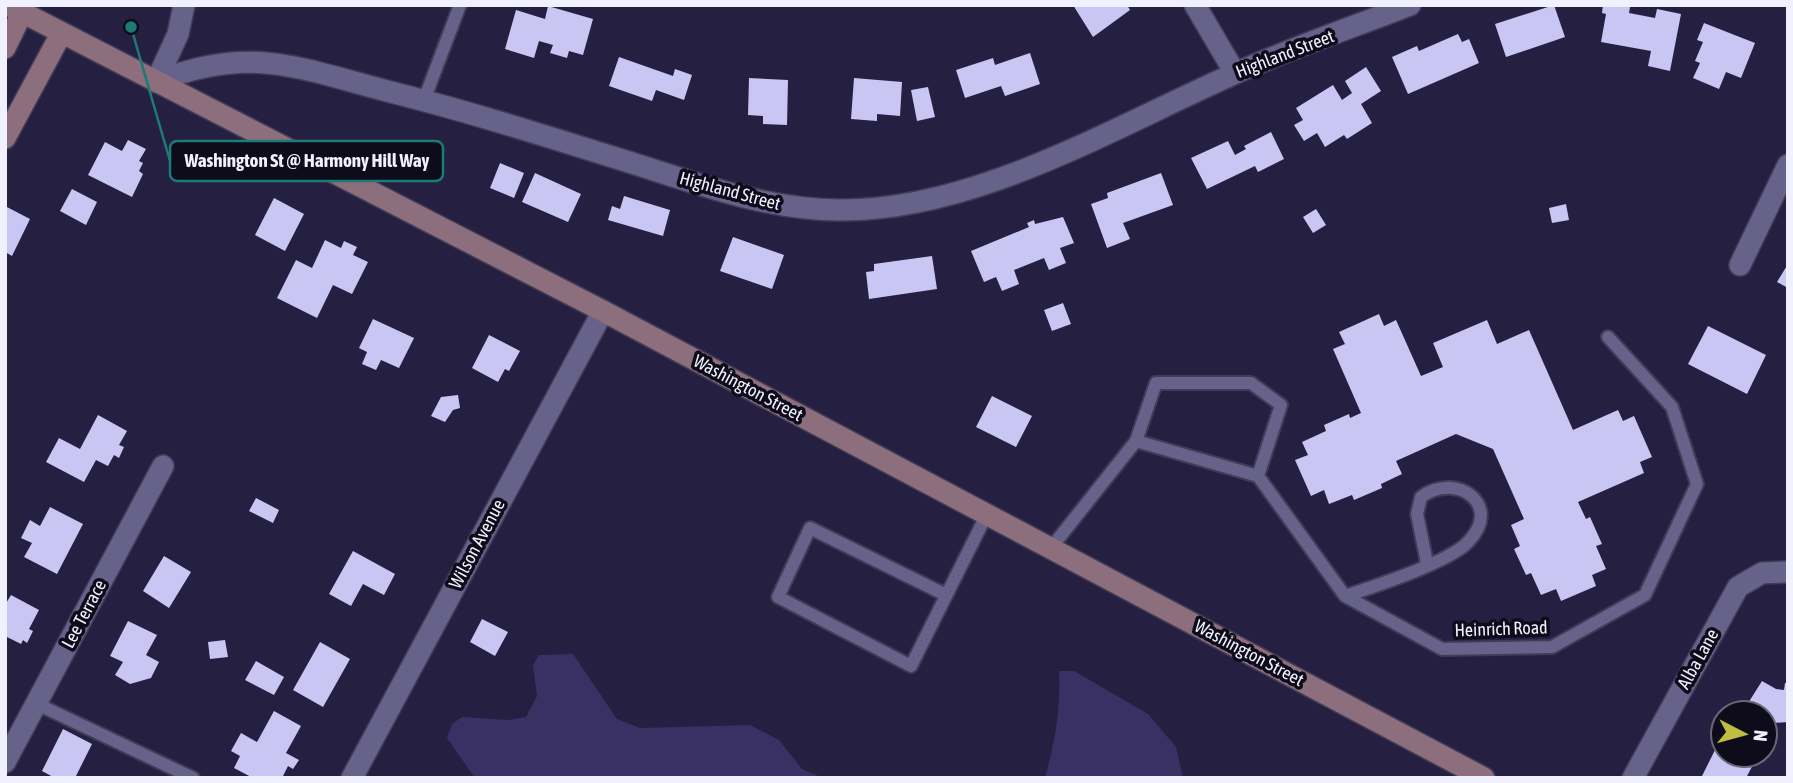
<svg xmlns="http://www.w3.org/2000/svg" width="1793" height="783" viewBox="0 0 1793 783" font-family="'Asap Condensed',sans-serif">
<rect width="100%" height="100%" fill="#252042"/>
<path fill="#393064" d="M573,654L617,719L640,728L750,725L779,740L802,769L823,778H475L447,738L452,724L462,717L509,720L526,717L537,696L533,665L539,655Z
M1059,671H1074L1148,714L1176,747L1183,778H1045C1055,741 1061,709 1059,671Z"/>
<path fill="#cac6f3" d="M1073,5H1127L1130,10L1093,37Z
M1554,5L1565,37L1506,57L1495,24Z
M1603,5L1630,7L1629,13L1655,18L1657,9L1681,14L1670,71L1648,66L1651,51L1601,42L1606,14L1602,13Z
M548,6L593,19L583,55L569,51L567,58L550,53L553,45L539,41L534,58L505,49L516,10L545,19Z
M1704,23L1755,43L1741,78L1726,72L1719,89L1693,78L1700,63L1695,61L1703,42L1697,40Z
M1458,34L1462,42L1469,39L1479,63L1408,94L1392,57L1417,46L1419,51Z
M1030,53L1040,84L1005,96L1001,86L965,98L956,70L993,58L995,65Z
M619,57L673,76L675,69L692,75L684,100L656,90L652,101L609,86Z
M1366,67L1381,91L1361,104L1372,123L1347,139L1344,135L1325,147L1317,133L1304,141L1294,125L1303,120L1296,108L1333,85L1342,100L1352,93L1345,81Z
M749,78L788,80L787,125L763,124V116L748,115Z
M854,78L902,82L900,116L877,114V121L851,119Z
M928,87L935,117L917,121L911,90Z
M1271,132L1284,159L1258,172L1255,166L1207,189L1191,158L1228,141L1235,155L1246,149L1244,146Z
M128,140L146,149L139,161L143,163L139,171L143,174L132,197L88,175L105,142L122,151Z
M500,163L524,173L514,198L490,188Z
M535,173L581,194L568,222L522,202Z
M1161,173L1173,205L1123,223L1130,239L1107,248L1091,204L1108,198L1107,193Z
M72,189L97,202L86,225L60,211Z
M624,196L670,210L663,236L608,220L612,206L620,209Z
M274,198L304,214L285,251L255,235Z
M1566,204L1569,220L1552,223L1549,208Z
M5,206L30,219L12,256L5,252Z
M1316,209L1326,225L1313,233L1303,217Z
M1063,217L1074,243L1060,248L1066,263L1049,270L1044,258L1014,270L1019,284L1002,291L996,277L984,282L971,251L1029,227L1027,223L1034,220L1035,224Z
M733,237L784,255L772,289L720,271Z
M325,240L341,248L344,241L357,247L353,255L368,262L352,294L333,285L317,318L277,298L296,260L312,268Z
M932,256L937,289L869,299L866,272L874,271V264Z
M1788,264V288L1777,282Z
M1063,303L1071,324L1052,331L1044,310Z
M1379,314L1384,326L1396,320L1421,376L1443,367L1433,343L1487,320L1497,344L1529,330L1573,430L1618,410L1623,421L1634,416L1652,457L1640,462L1644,473L1578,502L1586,519L1590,517L1602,544L1596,546L1606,569L1592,575L1596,586L1561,601L1556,589L1541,595L1531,573L1526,575L1514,549L1520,546L1511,525L1524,519L1493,449L1456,434L1396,461L1402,474L1381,484L1382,488L1354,500L1352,495L1329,504L1324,490L1311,496L1295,460L1308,455L1302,442L1326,431L1324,425L1349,414L1350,418L1361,413L1333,349L1345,344L1339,332Z
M373,319L414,338L399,368L381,360L376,370L362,364L367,352L359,348Z
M1708,326L1766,355L1747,394L1688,364Z
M489,335L520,351L509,371L505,369L498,382L472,368Z
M458,395L460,408L453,410L445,422L431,416L441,397Z
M992,396L1032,416L1016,447L976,427Z
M98,415L127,431L119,445L124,447L119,458L114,455L108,466L96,460L84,482L46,462L59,438L80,449Z
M256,498L279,510L273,523L249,511Z
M50,507L83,524L57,574L24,557L32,543L21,538L30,520L40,526Z
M353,551L395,574L384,595L363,584L351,606L329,594Z
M164,556L191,572L169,608L143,591Z
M11,595L39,610L29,629L33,631L27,643L23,640L21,644L7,637L5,640V605Z
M482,619L508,632L495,656L470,642Z
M128,621L157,635L146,655L159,662L151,678L130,684L115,675L123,662L110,656Z
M225,640L228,657L210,659L208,642Z
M320,642L350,659L323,707L293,690Z
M256,661L284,677L274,695L245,680Z
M1762,681L1776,689L1784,690L1785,683H1788V722L1772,723L1765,719V713H1754L1745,708Z
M274,711L301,726L286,753L299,760L293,769L288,766L282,778H253L234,768L240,756L231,751L241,733L257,742Z
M63,729L92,744L75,778H55L42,771Z
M1721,738L1723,755L1757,757L1746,778H1701Z"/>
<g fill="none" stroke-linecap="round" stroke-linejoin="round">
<g stroke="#413b56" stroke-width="16">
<path id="service" d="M424,100L460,5
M1136,441L1156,383H1251L1281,405L1258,476
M1051,548L1136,441L1258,476L1345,596L1442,649L1552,647L1645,595L1697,484L1672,407L1608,337
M946,595L810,528L778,597L911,666L987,514
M1345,596C1373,587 1452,561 1469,541C1503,505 1457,471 1421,497L1417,514L1427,563
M37,704L193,778"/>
</g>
<g stroke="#413b56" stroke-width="24">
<path id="minor" d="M1195,5L1235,73
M156,82C249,45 295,67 387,91C471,112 552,138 635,164C702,185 769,210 840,210C972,211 1107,131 1225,78C1285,50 1348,29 1410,5
M156,82L178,34L184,5
M1740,265L1788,165
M5,762L163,466
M352,778L603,311
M1633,778L1738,587L1762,573L1786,572"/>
</g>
<g stroke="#413b56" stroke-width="24">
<path id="secondary" d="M8,5L603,311L1484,778
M5,48L22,13
M5,138L61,34"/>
</g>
<use href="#service" stroke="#66628a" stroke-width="12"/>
<use href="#minor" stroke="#66628a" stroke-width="21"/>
<use href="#secondary" stroke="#8c6e7c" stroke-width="21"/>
</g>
<g text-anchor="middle" stroke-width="7" stroke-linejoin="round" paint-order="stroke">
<g font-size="18" fill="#f1f0fe" stroke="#0e0c1b">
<text transform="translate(1285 54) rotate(-21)" y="6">Highland Street</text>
<text transform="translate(730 191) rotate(15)" y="6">Highland Street</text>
<text transform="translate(748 388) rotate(28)" y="6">Washington Street</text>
<text transform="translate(477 544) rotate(-62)" y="6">Wilson Avenue</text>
<text transform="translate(84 614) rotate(-62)" y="6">Lee Terrace</text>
<text transform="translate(1501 629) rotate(-2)" y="6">Heinrich Road</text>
<text transform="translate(1249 653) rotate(28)" y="6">Washington Street</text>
<text transform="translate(1698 659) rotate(-61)" y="6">Alba Lane</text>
</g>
</g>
<path fill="none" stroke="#1a7c75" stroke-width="2.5" d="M131 27L170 161"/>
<circle fill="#1a7c75" stroke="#0e0c1b" stroke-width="2.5" cx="131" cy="27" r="7"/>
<rect fill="#0e0c1b" stroke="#1a7c75" stroke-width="2.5" x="170" y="141" width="273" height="40" rx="7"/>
<g font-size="19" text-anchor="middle" font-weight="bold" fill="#f1f0fe">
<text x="307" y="167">Washington St @ Harmony Hill Way</text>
</g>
<rect width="1793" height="783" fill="none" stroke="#f1f0fe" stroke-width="14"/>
<g transform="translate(1744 734) rotate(96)"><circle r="33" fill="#0e0c1b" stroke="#696776" stroke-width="2"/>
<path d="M0-5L12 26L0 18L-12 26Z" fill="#c0be41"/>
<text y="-10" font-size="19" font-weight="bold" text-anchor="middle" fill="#f1f0fe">N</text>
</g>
</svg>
